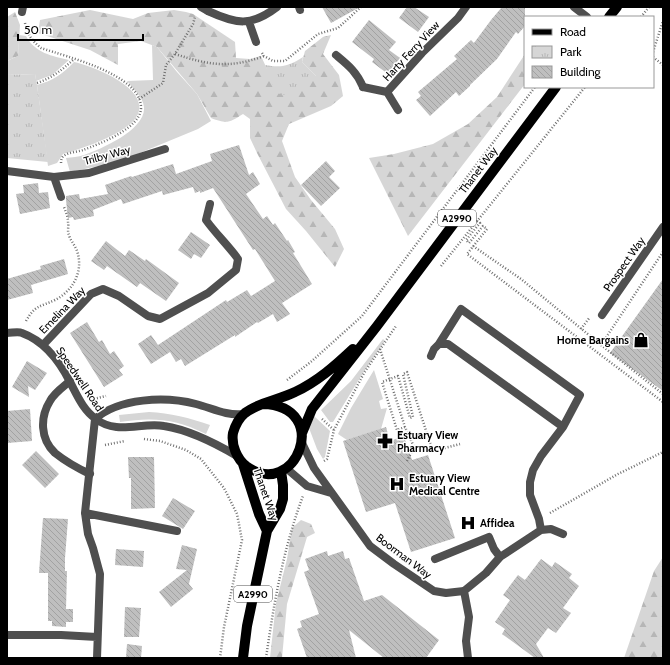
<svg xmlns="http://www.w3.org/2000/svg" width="670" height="665" viewBox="0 0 670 665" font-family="Cabin,sans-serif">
<defs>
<pattern id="forest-firs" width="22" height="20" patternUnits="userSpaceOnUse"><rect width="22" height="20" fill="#d6d6d6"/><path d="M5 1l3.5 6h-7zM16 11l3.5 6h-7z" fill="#b6b6b6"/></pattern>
<pattern id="park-tufts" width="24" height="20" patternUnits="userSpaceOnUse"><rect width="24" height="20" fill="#d6d6d6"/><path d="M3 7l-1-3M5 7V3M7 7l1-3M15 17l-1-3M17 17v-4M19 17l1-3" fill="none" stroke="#b6b6b6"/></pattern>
<pattern id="building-back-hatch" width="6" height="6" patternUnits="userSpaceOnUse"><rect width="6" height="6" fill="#bfbfbf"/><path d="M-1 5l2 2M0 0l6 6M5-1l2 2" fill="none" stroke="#a2a2a2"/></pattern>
</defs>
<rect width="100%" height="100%" fill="#fff"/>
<path fill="#d6d6d6" d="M19,35L26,36C35,53 52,56 69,60L52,75L36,81L35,74L7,75V61L18,56Z
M152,45L157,47L177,72L197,94L211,121L198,129L118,162L70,172L66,158C72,157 78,157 84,155C101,149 146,130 144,107C143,97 133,89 127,81L153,80Z
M74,62C92,66 149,87 138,114C130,133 81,149 63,154L57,163L48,166L37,85C52,81 63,74 74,62Z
M383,339L385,341L363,373L333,422H330L321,410L351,381Z
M374,370L383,399L379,401L381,409L387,408L381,429L347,440L338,434L351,408Z
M149,412C170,413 190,418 210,425L206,434C175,419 154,417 120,422L119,415Z
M314,416L330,431L325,457L323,459L317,449L309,428Z"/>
<path fill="url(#forest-firs)" d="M90,10L133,19L148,13L174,10L186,12L193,14L235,42L236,58L250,59L261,56L267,69L316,76L302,62L305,51L323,37L331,35L323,54L339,75L343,96L331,106L289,124L282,141L295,177L311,200L335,229L344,249L335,267L306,231L286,209L257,153L250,138V119L243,114C229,123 227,124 211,118L197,94L157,47L141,41L118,44V65L90,50L38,33L40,20Z
M15,12L20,25L18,56L7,61V17Z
M525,54V84L408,236L369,158L394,154L433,144L468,124L497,97Z
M301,520L311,524L315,533L307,537L287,604L282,658H270L276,603L287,559L292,528Z
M663,557V658H624L654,571Z"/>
<path fill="url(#park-tufts)" d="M303,57L302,62L316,76L285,95L276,93L265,65C282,68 289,66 303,57Z
M35,74L37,85L48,162L7,158V75Z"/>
<path fill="url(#building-back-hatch)" d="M322,7H360L331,23Z
M407,7H414L429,17L418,32L399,18Z
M502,7H525V26L518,34L516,32L497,59L470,85V86L459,96L456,92L430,116L416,100L421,96L418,92L457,59L454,56L471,40L474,43L491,20Z
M369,20L396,42L389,50L400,58L388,74L372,62L374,59L352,42Z
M239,145L249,175L253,172L260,184L246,194L263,219L267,216L273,225L275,223L287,241L288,240L295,252L293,253L312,284L282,303L290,314L277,322L273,314L258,323L257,322L235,337V335L185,366L181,359L176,362L170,352L151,364L138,344L151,335L158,345L226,300L227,302L247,290L251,296L275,281L255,249L253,250L213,188L200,193V191L195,193L193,187L163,195L162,191L123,204L121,199L93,210L94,216L74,220L73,217L68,218L66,200V196L79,194L80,199L108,194L105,185L131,176L132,177L173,164L176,174L212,161L210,154Z
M326,161L335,171L329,177L340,188L321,206L301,185Z
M38,183L39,193L48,192L50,208L20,214L16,194L24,193L23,185Z
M191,232L210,245L201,258L194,254L191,259L178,250Z
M106,241L125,256L129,250L145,261L146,259L179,283L166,301L140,283L137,287L107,266L104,270L91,261Z
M64,259L68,274L31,285L33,293L7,300V279L41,269L40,266Z
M663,279V391L610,353Z
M87,322L99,342L102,340L110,354L114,351L124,366L119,370L123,375L104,387L70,333Z
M27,361L47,373L35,390L28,386L29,397L12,387Z
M30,409L32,441L7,443V411Z
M386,427L390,441L404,436L412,460L428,455L455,538L411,552L395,503L366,512L343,441Z
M36,451L59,474L45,488L22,465Z
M128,457H154L155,508L131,509V478H129Z
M173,498L195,511L183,529L162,516Z
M43,518L68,519L65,558V571H67L66,609H73V622H66V627L52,626V621H48V573H39Z
M182,545L197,549L189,584L193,589L171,607L159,592L187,570L176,569Z
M116,549L144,551L143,567L115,565Z
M327,551L328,556L343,551L345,559L349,558L364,601L382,595L439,640L426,658H384L349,630L356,658H307L297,629L302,627L300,621L319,614L304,572L309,570L305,559Z
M541,559L552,567L555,562L572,574L569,578L579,586L563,608L571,613L556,633L548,628L536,644L544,658H535L502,634L505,629L495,622L510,600L503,595L518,575L525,580Z
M125,607L141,608L139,637H124Z
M127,644L142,646L141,658H126Z"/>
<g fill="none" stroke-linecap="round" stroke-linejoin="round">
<path stroke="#717171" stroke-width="2.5" stroke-dasharray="1 2" stroke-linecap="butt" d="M641,17L649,7
M25,23C27,34 32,41 41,48C67,57 140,74 141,107C142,128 99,144 83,150C77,152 70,152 65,155C61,157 61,161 61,165
M653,52L663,21
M262,53L264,56L273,61H285L318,34L338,28L361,7
M175,54C209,65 229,69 264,56
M653,57L663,65
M37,83C52,78 62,70 74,59
M139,99L163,83L166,65L175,54L193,24L195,17
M477,221L480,223L466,240L469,243L483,226L487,229L467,254L663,402
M473,246L521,279L601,345L663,394
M441,266L585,87
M26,321C35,305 40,307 55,300C73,291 84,271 77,251C75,245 70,240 69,235C67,231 69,226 68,222C68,217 66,212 64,207
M581,329L590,317
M601,345L663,252
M380,349L405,427L414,447L437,450L460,444
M287,380L312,361L362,316L535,87
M94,399L106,396
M322,419L334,430
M405,427L397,430L382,382L398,376L410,418L413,417L403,374L407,372L432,449
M144,439L160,441L186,450L201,459L224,488L237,514L242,540L224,627L220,658
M105,445L125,441
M324,461L327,459L334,430L364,373L396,326
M407,461L414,447
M550,513L618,474L663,452
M266,658C274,603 283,549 303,496"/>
<path stroke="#4f4f4f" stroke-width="8" d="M299,7L300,10
M208,11C236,24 251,27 277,7
M249,22L256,42
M336,55C348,65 357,72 363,87
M602,315L663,227
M439,344L461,309L580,395L563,427L541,456L533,470L530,482V495L539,519L541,530
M431,356L434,349L439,344H448L563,427
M70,381C63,387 54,393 50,401C40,417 40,439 55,453C65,461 77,468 90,474
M435,559L489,537L494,549L500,557
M468,658L466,641L469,617L464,591L486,573L500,557L541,530L551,529L563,534"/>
<path stroke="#4f4f4f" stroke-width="8" d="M201,7L208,11
M574,7L587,17
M22,12L23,7
M363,87L387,92L398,110
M387,92L422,53L458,18L466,7
M7,171L54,177L61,197
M54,177L89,173L165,149
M7,333C12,333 18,331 22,333C44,341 60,362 70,382C77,395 83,410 96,419C116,435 142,422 164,426C190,430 215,443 237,456
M43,345L91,294L103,289L119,296L148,316L160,319L208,293L236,270L238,259C228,245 216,234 206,220L210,204
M95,419L85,513L88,534L93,548L100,574L97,658
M95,419C119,398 165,396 196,404C212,408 226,416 243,414
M302,443L314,468L370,546L394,564L434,591L446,593L464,591
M286,468L307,486L331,493
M85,513L177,531
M7,635H61L97,637"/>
<path stroke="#000" stroke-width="10" d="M609,17L617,7
M263,404C333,406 296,502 246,466C237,459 231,445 233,433C235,426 239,418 245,413C259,402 279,400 295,392C317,382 336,365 353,349
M302,433L312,409L377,326L556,87
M243,464L259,514L267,531
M243,658L247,626L267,531L280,509L283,499V485L281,471"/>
</g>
<defs>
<g id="shop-bare" transform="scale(1.2)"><path d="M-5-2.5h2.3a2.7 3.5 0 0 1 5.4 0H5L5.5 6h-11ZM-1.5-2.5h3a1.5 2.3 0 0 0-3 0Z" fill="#000" stroke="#fff" stroke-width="2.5" paint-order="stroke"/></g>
<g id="pharmacy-bare" transform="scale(1.2)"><path d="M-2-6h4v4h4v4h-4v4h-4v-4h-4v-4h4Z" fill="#000" stroke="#fff" stroke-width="2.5" paint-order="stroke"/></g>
<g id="hospital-bare" transform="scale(1.2)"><path d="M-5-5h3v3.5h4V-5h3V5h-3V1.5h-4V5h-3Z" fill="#000" stroke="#fff" stroke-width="2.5" paint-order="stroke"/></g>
</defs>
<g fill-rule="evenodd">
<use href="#shop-bare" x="641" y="340"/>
<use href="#pharmacy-bare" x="385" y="441"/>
<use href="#hospital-bare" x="397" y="484"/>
<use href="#hospital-bare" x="468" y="523"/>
</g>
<g text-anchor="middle" stroke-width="3" stroke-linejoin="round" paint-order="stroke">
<g fill="#fff" stroke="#4c4c4c" stroke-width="1">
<rect x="438" y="210" width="38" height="16" rx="3"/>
<rect x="234" y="586" width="38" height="16" rx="3"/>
</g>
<g font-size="10" font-weight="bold" fill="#000">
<text x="457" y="222">A2990</text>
<text x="253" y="598">A2990</text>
</g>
<g font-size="11" fill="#000" stroke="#fff">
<text transform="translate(411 51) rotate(-47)" y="4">Harty Ferry View</text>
<text transform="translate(107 155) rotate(-15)" y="4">Trilby Way</text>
<text transform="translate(478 170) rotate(-53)" y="4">Thanet Way</text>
<text transform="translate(624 264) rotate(-55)" y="4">Prospect Way</text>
<text transform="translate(62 310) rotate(-46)" y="4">Emelina Way</text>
<text transform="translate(80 379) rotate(56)" y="4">Speedwell Road</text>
<text transform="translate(266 494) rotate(71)" y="4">Thanet Way</text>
<text transform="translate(404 556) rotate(37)" y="4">Boorman Way</text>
</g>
<g font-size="11" font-weight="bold" fill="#000" stroke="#fff" text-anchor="start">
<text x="629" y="344" text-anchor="end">Home Bargains</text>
<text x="397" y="439">Estuary View<tspan x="397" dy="13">Pharmacy</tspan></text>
<text x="409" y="482">Estuary View<tspan x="409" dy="13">Medical Centre</tspan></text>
<text x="480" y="527">Affidea</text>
</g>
</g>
<rect width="670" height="665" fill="none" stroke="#000000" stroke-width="16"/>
<rect x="524" y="16" width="130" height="72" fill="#ffffff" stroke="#999999"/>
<rect x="532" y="29" width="20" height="6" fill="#000000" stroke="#999999"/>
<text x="560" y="36" font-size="12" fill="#000000">Road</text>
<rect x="532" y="46" width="20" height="12" fill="url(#park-tufts)" stroke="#999999"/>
<text x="560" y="56" font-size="12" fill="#000000">Park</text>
<rect x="532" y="66" width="20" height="12" fill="url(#building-back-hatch)" stroke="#999999"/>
<text x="560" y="76" font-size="12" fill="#000000">Building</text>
<path d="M18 34v6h125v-6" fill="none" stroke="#000000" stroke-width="2"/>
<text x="24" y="34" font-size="12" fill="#000000" stroke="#ffffff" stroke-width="3" paint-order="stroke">50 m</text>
</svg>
